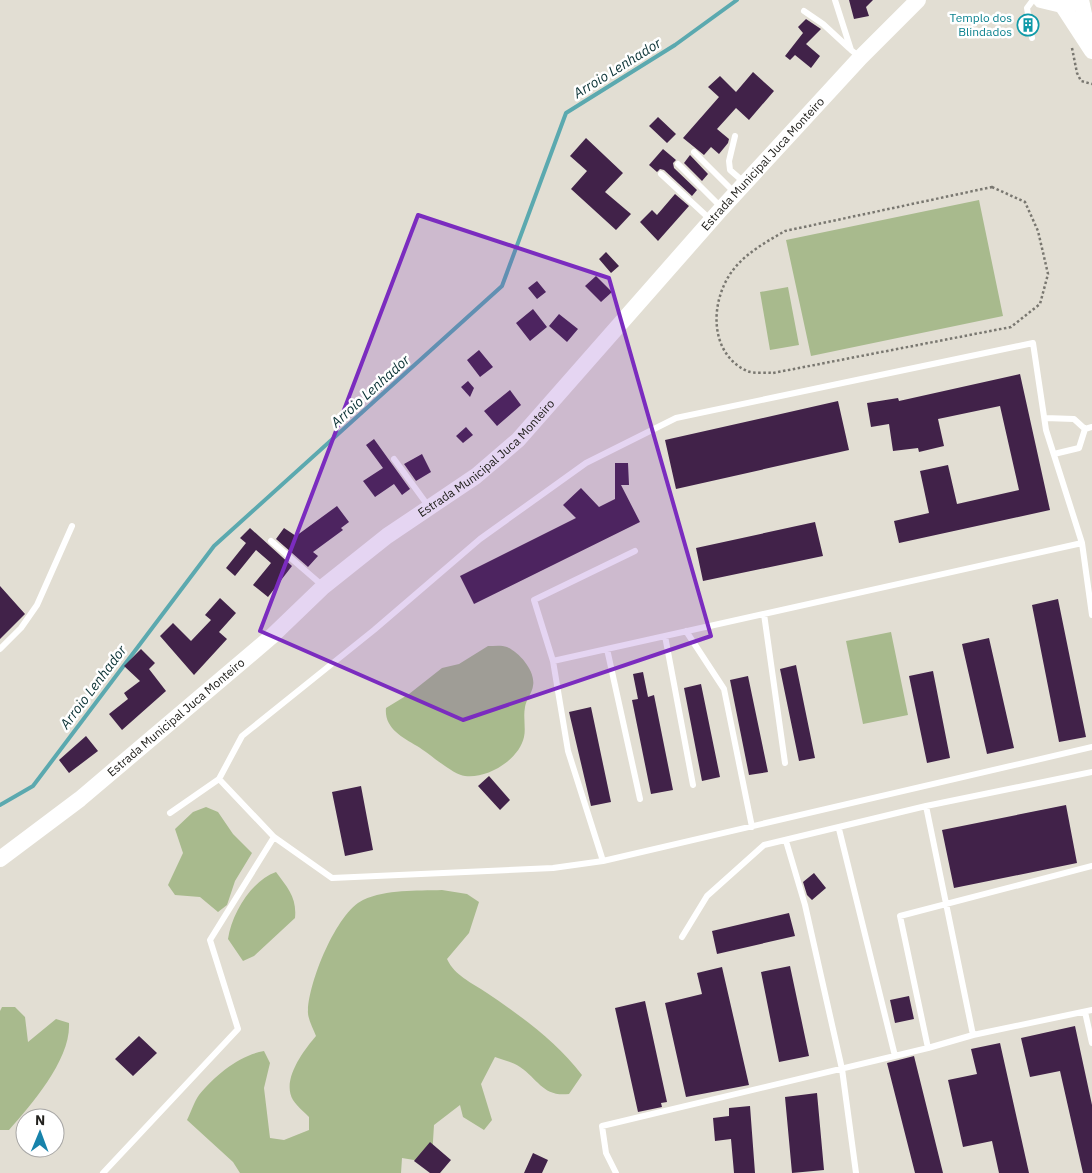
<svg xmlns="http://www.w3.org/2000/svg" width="1092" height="1173" viewBox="0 0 1092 1173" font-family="'IBM Plex Sans',sans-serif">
<rect width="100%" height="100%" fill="#e2ded3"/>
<path fill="#a8ba8d" d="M979,200L1003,316L811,356L786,240Z
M788,287L799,345L770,350L760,292Z
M891,632L908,715L863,724L846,641Z
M488,646C494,646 502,645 507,647C519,652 536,671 533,686C532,693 526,700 525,707C523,717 526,728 524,737C519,760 487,779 465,776C453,775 429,753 417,746C402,737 384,728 386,708L409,694L442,668L459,664Z
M206,807L218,812L233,834L252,853L235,881L227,905L218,912L200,897L175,895L168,885L183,853L175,829L193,812Z
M276,872C288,888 297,898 295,918L254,956L243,961L228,939C232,913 251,881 276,872Z
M442,890L467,894L479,902L469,933L447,959C455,976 471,982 487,993C521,1016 557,1042 582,1075L569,1094C543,1097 539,1080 520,1067C513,1062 503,1060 495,1057L481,1084L492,1120L484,1130L463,1117L460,1105L434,1125L431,1173L414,1160L402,1158L401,1173H240L233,1162L187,1120C191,1112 194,1102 199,1095C215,1075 240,1055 264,1051L270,1063L264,1088L270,1138L284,1140L309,1130V1117C304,1112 297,1106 293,1100C281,1080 304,1050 316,1036C313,1028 307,1018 308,1010C309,982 336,913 363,900C387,889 416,891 442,890Z
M2,1007H15L25,1017L28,1042L56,1019L69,1023C71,1059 32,1104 9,1130H0V1011Z"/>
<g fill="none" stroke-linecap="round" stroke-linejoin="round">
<path stroke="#5ba9af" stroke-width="4" d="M0,805L33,786L214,546L502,286L566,113L675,45L737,0"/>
</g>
<path fill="#412249" d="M849,0H873L866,7L869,16L854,19Z
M806,19L821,29L806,44L820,56L811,68L795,55L790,60L785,56L803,33L798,27Z
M753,72L774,91L749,120L736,108L717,129L729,139L728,143L719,154L711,147L704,155L683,138L719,97L708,87L720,76L736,92Z
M658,117L676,134L667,143L649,126Z
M586,138L623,173L605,192L631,214L616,230L571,189L587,171L570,156Z
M663,149L676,160L673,163L674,168L697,190L692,196L664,170L660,169L657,172L649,165Z
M690,155L708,174L702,181L684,163Z
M675,194L689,206L658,241L640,222L652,210L657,215Z
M606,252L619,266L611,273L599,259Z
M596,276L612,292L601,302L585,286Z
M537,281L546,292L537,299L528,288Z
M533,309L547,327L530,341L516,323Z
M559,314L578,329L567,342L549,326Z
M479,350L493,367L480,377L467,360Z
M1020,374L1050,510L899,543L894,521L929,513L920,471L948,465L957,504L1019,490L1000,406L938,419L944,446L919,452L918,448L893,451L889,424L871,427L867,403L898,398L899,401Z
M468,381L474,388L470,397L461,387Z
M510,390L521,405L497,426L484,411Z
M838,401L849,450L676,489L665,440Z
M466,427L473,435L463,443L456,436Z
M374,439L410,489L402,495L394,484L375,497L363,481L383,468L366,445Z
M422,454L431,472L416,481L404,464Z
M615,463H628L629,485H621L640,522L474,604L460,576L576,518L563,505L581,488L599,507L615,499Z
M337,506L349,522L341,528L343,530L313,552L318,556L308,567L276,539L284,528L296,536Z
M815,522L823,556L703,581L696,548Z
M250,528L292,566L268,597L253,585L271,563L256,550L235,576L226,568L246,543L240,538Z
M0,586L25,614L0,639Z
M220,598L236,613L219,632L227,639L194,675L160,636L173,623L191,641L211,620L205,615Z
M1058,599L1086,737L1059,742L1032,605Z
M989,638L1014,748L987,754L962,644Z
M141,649L155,663L149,669L166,691L122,730L109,714L128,699L124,693L140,681L124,666Z
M796,665L815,758L799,761L780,669Z
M933,671L950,758L927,763L909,676Z
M643,672L648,697L654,695L673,790L651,794L632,700L638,699L633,674Z
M748,676L768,772L749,775L730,680Z
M701,684L720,777L702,781L684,688Z
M591,707L611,802L591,806L569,712Z
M86,736L98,751L69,773L59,760Z
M489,776L510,800L500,810L478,786Z
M361,786L373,850L345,856L332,792Z
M1066,805L1077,863L954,888L942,830Z
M814,873L826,888L812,900L807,895L803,882Z
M789,913L795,936L717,954L712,931Z
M790,966L809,1056L779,1062L761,972Z
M722,967L749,1085L686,1097L665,1003L702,994L697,973Z
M909,996L914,1019L895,1023L890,1000Z
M645,1001L667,1102L661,1103L662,1107L638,1112L615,1008Z
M1075,1026L1092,1105V1173H1083L1060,1071L1030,1077L1021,1038Z
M139,1036L157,1053L133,1076L115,1059Z
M1000,1043L1029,1173H999L992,1141L963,1147L948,1080L977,1074L971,1049Z
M914,1056L943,1173H915L887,1063Z
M817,1093L824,1170L792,1173L785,1097Z
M750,1106L755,1173H734L731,1139L715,1141L713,1118L729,1116V1108Z
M430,1142L451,1160L440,1173H430L414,1161Z
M533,1153L548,1160L542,1173H524Z"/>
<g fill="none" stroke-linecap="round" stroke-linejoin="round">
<path stroke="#797770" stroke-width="2.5" stroke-dasharray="2.5 2.5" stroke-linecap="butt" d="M1072,48L1077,73L1081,81L1092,84
M992,187L1025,202L1038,231L1048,274L1040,304L1011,327L773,373C765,372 754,374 747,371C708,353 710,300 733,270C746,253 766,242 785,231Z"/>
<path stroke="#fff" stroke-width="6" d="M835,0L851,50L860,57
M804,11L823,24L849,48
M1032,38L1027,8L1033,0
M735,136L729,161L730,170L745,183
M694,152L735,193
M678,164L721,207
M661,174L712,221
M1045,418L1074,419L1085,429L1092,427
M1054,454L1079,448L1085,429
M394,459L429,507
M271,541L323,586
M1082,543L1092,615
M764,614L785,763
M686,631L724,689L752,827
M665,636L693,785
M0,649L21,628L37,605L72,526
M607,649L640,799
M553,661L534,600L635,551
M219,779L274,837L332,878L553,868L603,861L1092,747
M926,806L973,1035
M170,813L219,779L242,736L374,630L480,539L586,463L676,418L1033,343L1046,430L1082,543L553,661L568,751L603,861
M839,829L895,1056
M786,841L805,905L842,1069L856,1173
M682,937L707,896L764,845L926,806L1092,772
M1085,1012L1092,1043
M928,1048L900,916L1092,866
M103,1173L238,1029L210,940L274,837
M616,1173L606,1153L602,1126L928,1048L973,1035L1092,1010"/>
<g stroke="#fff" stroke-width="16">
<path d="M1041,0L1062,5L1072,3"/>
<path d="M1081,0L1090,42"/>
<path d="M1062,5L1092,51"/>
<path id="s1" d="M0,859L80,799L271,637L323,587L387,536L476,476L518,440L722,208L860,58L918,0"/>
</g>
</g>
<path fill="#7b2cbf" fill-opacity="0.2" stroke="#7b2cbf" stroke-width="4" stroke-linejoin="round" d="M418,215L609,278L711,636L463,720L260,631Z"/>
<defs>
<g id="building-ring" transform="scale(1.125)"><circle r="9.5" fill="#fff" stroke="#0f9aa8" stroke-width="1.5"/><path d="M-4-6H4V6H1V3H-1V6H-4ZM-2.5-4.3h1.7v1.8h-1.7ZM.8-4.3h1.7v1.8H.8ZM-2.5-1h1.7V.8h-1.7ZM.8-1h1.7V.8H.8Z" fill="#0f9aa8"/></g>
</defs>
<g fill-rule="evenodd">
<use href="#building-ring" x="1028" y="25"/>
</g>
<g text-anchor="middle" stroke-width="5" stroke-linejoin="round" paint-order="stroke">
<g font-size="12" fill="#0d838f" stroke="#fff" text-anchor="end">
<text x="1012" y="22">Templo dos<tspan x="1012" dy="14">Blindados</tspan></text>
</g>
<g font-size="12" fill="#22211d" stroke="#fff">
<text dy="4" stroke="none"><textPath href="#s1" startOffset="1036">Estrada Municipal Juca Monteiro</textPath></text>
<text dy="4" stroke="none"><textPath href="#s1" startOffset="631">Estrada Municipal Juca Monteiro</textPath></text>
<text dy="4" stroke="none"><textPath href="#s1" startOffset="226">Estrada Municipal Juca Monteiro</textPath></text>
</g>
<g font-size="14" font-style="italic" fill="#083033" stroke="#fff">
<text transform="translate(617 68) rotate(-32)" y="5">Arroio Lenhador</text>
<text transform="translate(370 391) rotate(-42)" y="5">Arroio Lenhador</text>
<text transform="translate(93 687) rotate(-53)" y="5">Arroio Lenhador</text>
</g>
</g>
<g transform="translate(40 1133) rotate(1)"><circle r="24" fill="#ffffff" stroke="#a7a6a5"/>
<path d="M0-4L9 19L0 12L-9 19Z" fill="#1783ab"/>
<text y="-8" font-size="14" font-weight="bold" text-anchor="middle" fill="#22211d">N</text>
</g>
</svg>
